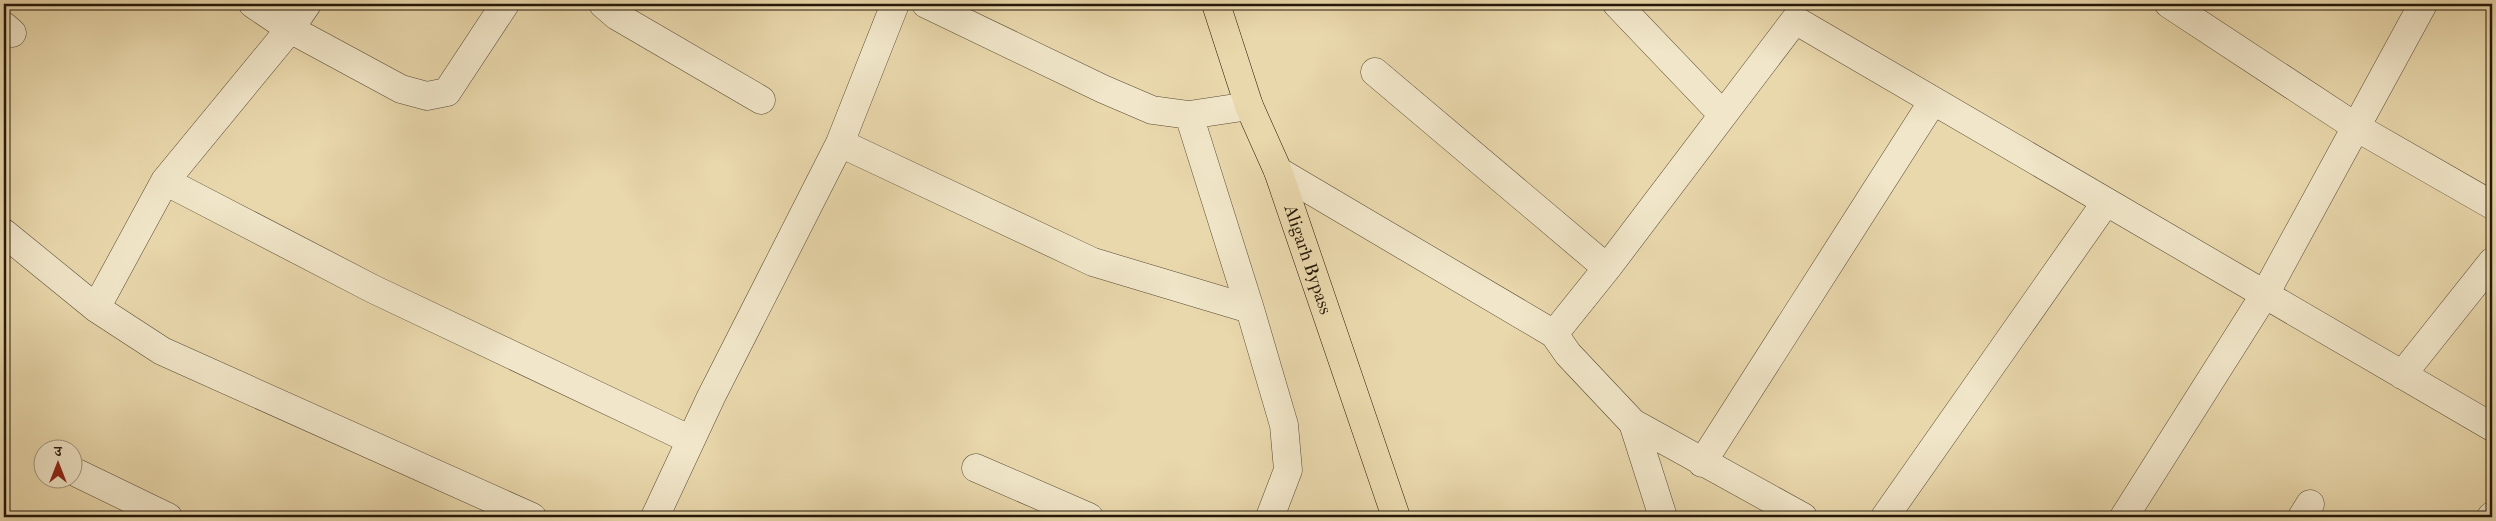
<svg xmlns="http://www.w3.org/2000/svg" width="2496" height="521" viewBox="0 0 2496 521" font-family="'IM FELL French Canon','Noto Serif Devanagari',serif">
<rect width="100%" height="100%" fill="#e9d8ac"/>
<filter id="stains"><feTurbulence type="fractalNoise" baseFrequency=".004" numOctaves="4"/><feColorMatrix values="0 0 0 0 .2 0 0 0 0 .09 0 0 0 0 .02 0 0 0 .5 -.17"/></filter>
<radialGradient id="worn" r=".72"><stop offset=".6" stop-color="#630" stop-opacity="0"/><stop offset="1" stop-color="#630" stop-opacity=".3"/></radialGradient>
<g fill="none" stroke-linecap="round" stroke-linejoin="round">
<g stroke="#564832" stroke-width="29">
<path id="minor" d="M253,4L290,29L401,89L427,96L447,92L505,4
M603,4L617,16L761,100
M926,4L1103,89L1152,110L1189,115L1249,106
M1617,4L1723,115
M2169,4L2356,127L2492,205
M4,26L12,33
M1375,72L1607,268
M1189,115L1250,309L1284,425L1288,470L1270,517
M840,143L1093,262L1250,309
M1278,171L1554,334L1568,354L1633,423L1803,517
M165,181L373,289L691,440
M4,233L96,308L162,351L532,517
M96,308L165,181L290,29L307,4
M1554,334L1607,268L1795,20L2492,427
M2402,375L2492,262
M1633,423L1663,517
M1702,463L1933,101
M976,468L1089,517
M77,473L168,517
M655,517L711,397L840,143L895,4
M1885,517L2106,202
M2124,517L2265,294L2423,4
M2302,517L2310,504
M2491,517L2492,516"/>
</g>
<g stroke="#251809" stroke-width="29">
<g id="highway">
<path id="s1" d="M1216,4L1249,106L1278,171L1396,517"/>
</g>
</g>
<use href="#minor" stroke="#f1e6c9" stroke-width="28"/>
<use href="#highway" stroke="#e9d8ac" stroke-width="28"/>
</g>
<g text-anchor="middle" stroke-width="4" stroke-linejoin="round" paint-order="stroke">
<g font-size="18" fill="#251809" stroke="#f1e6c9">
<text dy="6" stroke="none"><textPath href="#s1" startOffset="272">Aligarh Bypass</textPath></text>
</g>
</g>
<rect width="2496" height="521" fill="none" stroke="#e9d8ac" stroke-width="20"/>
<rect x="5" y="5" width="2486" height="511" fill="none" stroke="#251809" stroke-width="2.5"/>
<rect x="10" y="10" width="2476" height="501" fill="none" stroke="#251809"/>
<g transform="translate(58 464)"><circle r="24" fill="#f1e6c9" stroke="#9f947c"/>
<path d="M0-4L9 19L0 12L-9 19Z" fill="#8f2418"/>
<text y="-8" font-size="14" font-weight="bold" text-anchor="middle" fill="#251809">उ</text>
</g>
<rect width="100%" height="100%" filter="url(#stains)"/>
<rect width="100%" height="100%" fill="url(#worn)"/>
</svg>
